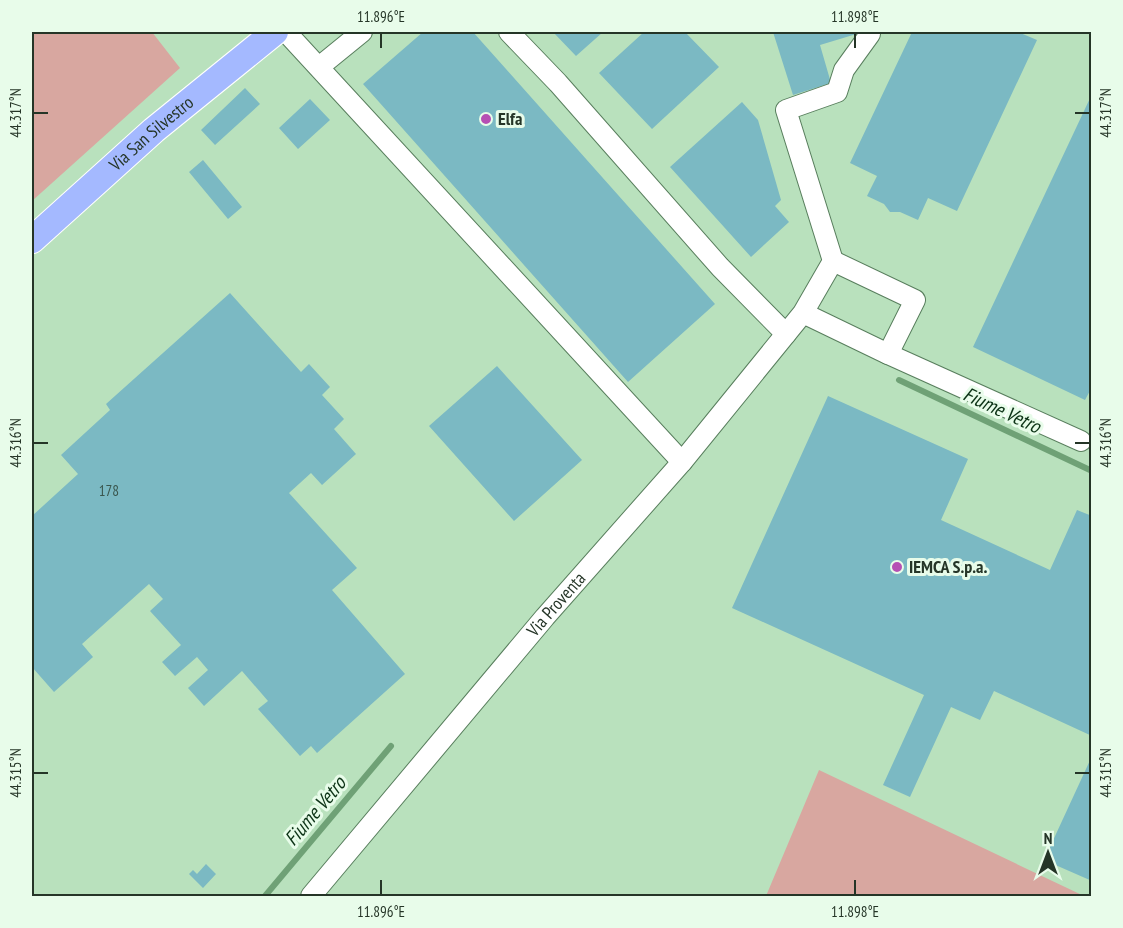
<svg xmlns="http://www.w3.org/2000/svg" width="1123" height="928" viewBox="0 0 1123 928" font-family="'PT Sans Narrow',sans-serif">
<rect width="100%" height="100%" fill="#b9e1bd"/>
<path fill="#d8a7a0" d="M32,32H152L180,68L32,201Z
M819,770L1084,896H766Z"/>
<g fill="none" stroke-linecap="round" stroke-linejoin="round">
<path stroke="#6fa176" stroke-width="6" d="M899,380L1092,471
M265,896L391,746"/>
</g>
<path fill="#7bb9c3" d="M423,32H473L715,304L628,382L363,84Z
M553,32H603L576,56Z
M644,32H685L719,67L652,129L599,73Z
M773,32H863L820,45L831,83L793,95Z
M912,32H1018L1037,40L957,211L928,198L918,220L900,212H890L884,204L867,196L877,176L850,163Z
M245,88L260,104L215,145L201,130Z
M1092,94V387L1085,400L973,347Z
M310,99L330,120L298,149L279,128Z
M742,102L758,120L781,200L775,206L789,222L751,257L670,167Z
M203,160L242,207L228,219L189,172Z
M230,293L301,372L309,364L330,387L322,395L344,419L334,429L356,454L322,485L311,473L289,493L357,568L332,590L405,674L317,753L311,746L300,756L258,709L268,701L242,671L204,706L188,688L208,670L197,657L175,676L162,662L181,645L150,611L163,599L149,584L82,644L93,657L54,692L32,667V516L78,474L61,455L110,410L106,404Z
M497,366L582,460L514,521L429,426Z
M828,396L968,459L941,520L1050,570L1077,510L1092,516V736L994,691L980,720L951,707L910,797L883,785L924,695L732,608Z
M1092,756V881L1044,860Z
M206,864L216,874L203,888L189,874L193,870L197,874Z"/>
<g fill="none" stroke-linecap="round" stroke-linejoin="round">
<g stroke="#587e5d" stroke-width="22">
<g id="minor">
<path d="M286,32L682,462"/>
<path d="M509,32L558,83L720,267L786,334"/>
<path d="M319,67L362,32"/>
<path d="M833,261L786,110L837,92L844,70L870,34V32"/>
<path d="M888,354L1081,441"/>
<path id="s1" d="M311,896L545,617L682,462L803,313L833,261L915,300L888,354L803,313"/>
</g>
</g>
<g stroke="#fff" stroke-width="28">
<g id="major">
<path id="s2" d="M32,240L154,130L275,32"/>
</g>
</g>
<use href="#minor" stroke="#fff" stroke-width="20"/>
<use href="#major" stroke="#a4b9ff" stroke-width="26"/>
</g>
<path fill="none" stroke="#253527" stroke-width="2" d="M381,33V48M855,33V48M33,113H48M1075,113H1090M33,443H48M1075,443H1090M33,773H48M1075,773H1090M381,880V895M855,880V895"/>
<g fill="#b64fb4" stroke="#e8fcea" stroke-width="2">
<circle cx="486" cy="119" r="6"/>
<circle cx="897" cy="567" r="6"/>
</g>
<g text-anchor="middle" stroke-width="6" stroke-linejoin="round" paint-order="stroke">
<g font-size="15" fill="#3a564e">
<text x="109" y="496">178</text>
</g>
<g font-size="18" font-weight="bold" fill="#253527" stroke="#e8fcea" text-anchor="start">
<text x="498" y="125">Elfa</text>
<text x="909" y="573">IEMCA S.p.a.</text>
</g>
<g font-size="18" fill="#253527" stroke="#e8fcea">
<text dy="6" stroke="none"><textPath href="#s2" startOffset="160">Via San Silvestro</textPath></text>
<text dy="6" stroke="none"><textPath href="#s1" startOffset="381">Via Proventa</textPath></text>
</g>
<g font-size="20" font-style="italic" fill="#0c3316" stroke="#e8fcea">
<text transform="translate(1002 410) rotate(25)" y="7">Fiume Vetro</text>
<text transform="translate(315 811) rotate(-50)" y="7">Fiume Vetro</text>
</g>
</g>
<rect width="1123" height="928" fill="none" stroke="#e8fcea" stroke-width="66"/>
<g transform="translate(1048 853)" stroke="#e8fcea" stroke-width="4.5" paint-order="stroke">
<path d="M0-4.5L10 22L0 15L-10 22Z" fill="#253527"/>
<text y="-9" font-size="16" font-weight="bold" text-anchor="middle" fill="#253527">N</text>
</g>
<rect x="33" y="33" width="1057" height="862" fill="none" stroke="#253527" stroke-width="2"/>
<g font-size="15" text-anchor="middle" fill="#253527">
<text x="381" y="22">11.896°E</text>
<text x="855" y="22">11.898°E</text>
<text transform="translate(16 113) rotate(-90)" y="5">44.317°N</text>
<text transform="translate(1106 113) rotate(-90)" y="5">44.317°N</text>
<text transform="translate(16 443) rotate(-90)" y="5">44.316°N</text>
<text transform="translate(1106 443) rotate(-90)" y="5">44.316°N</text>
<text transform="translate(16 773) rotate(-90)" y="5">44.315°N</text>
<text transform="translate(1106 773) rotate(-90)" y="5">44.315°N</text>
<text x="381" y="917">11.896°E</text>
<text x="855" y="917">11.898°E</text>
</g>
</svg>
